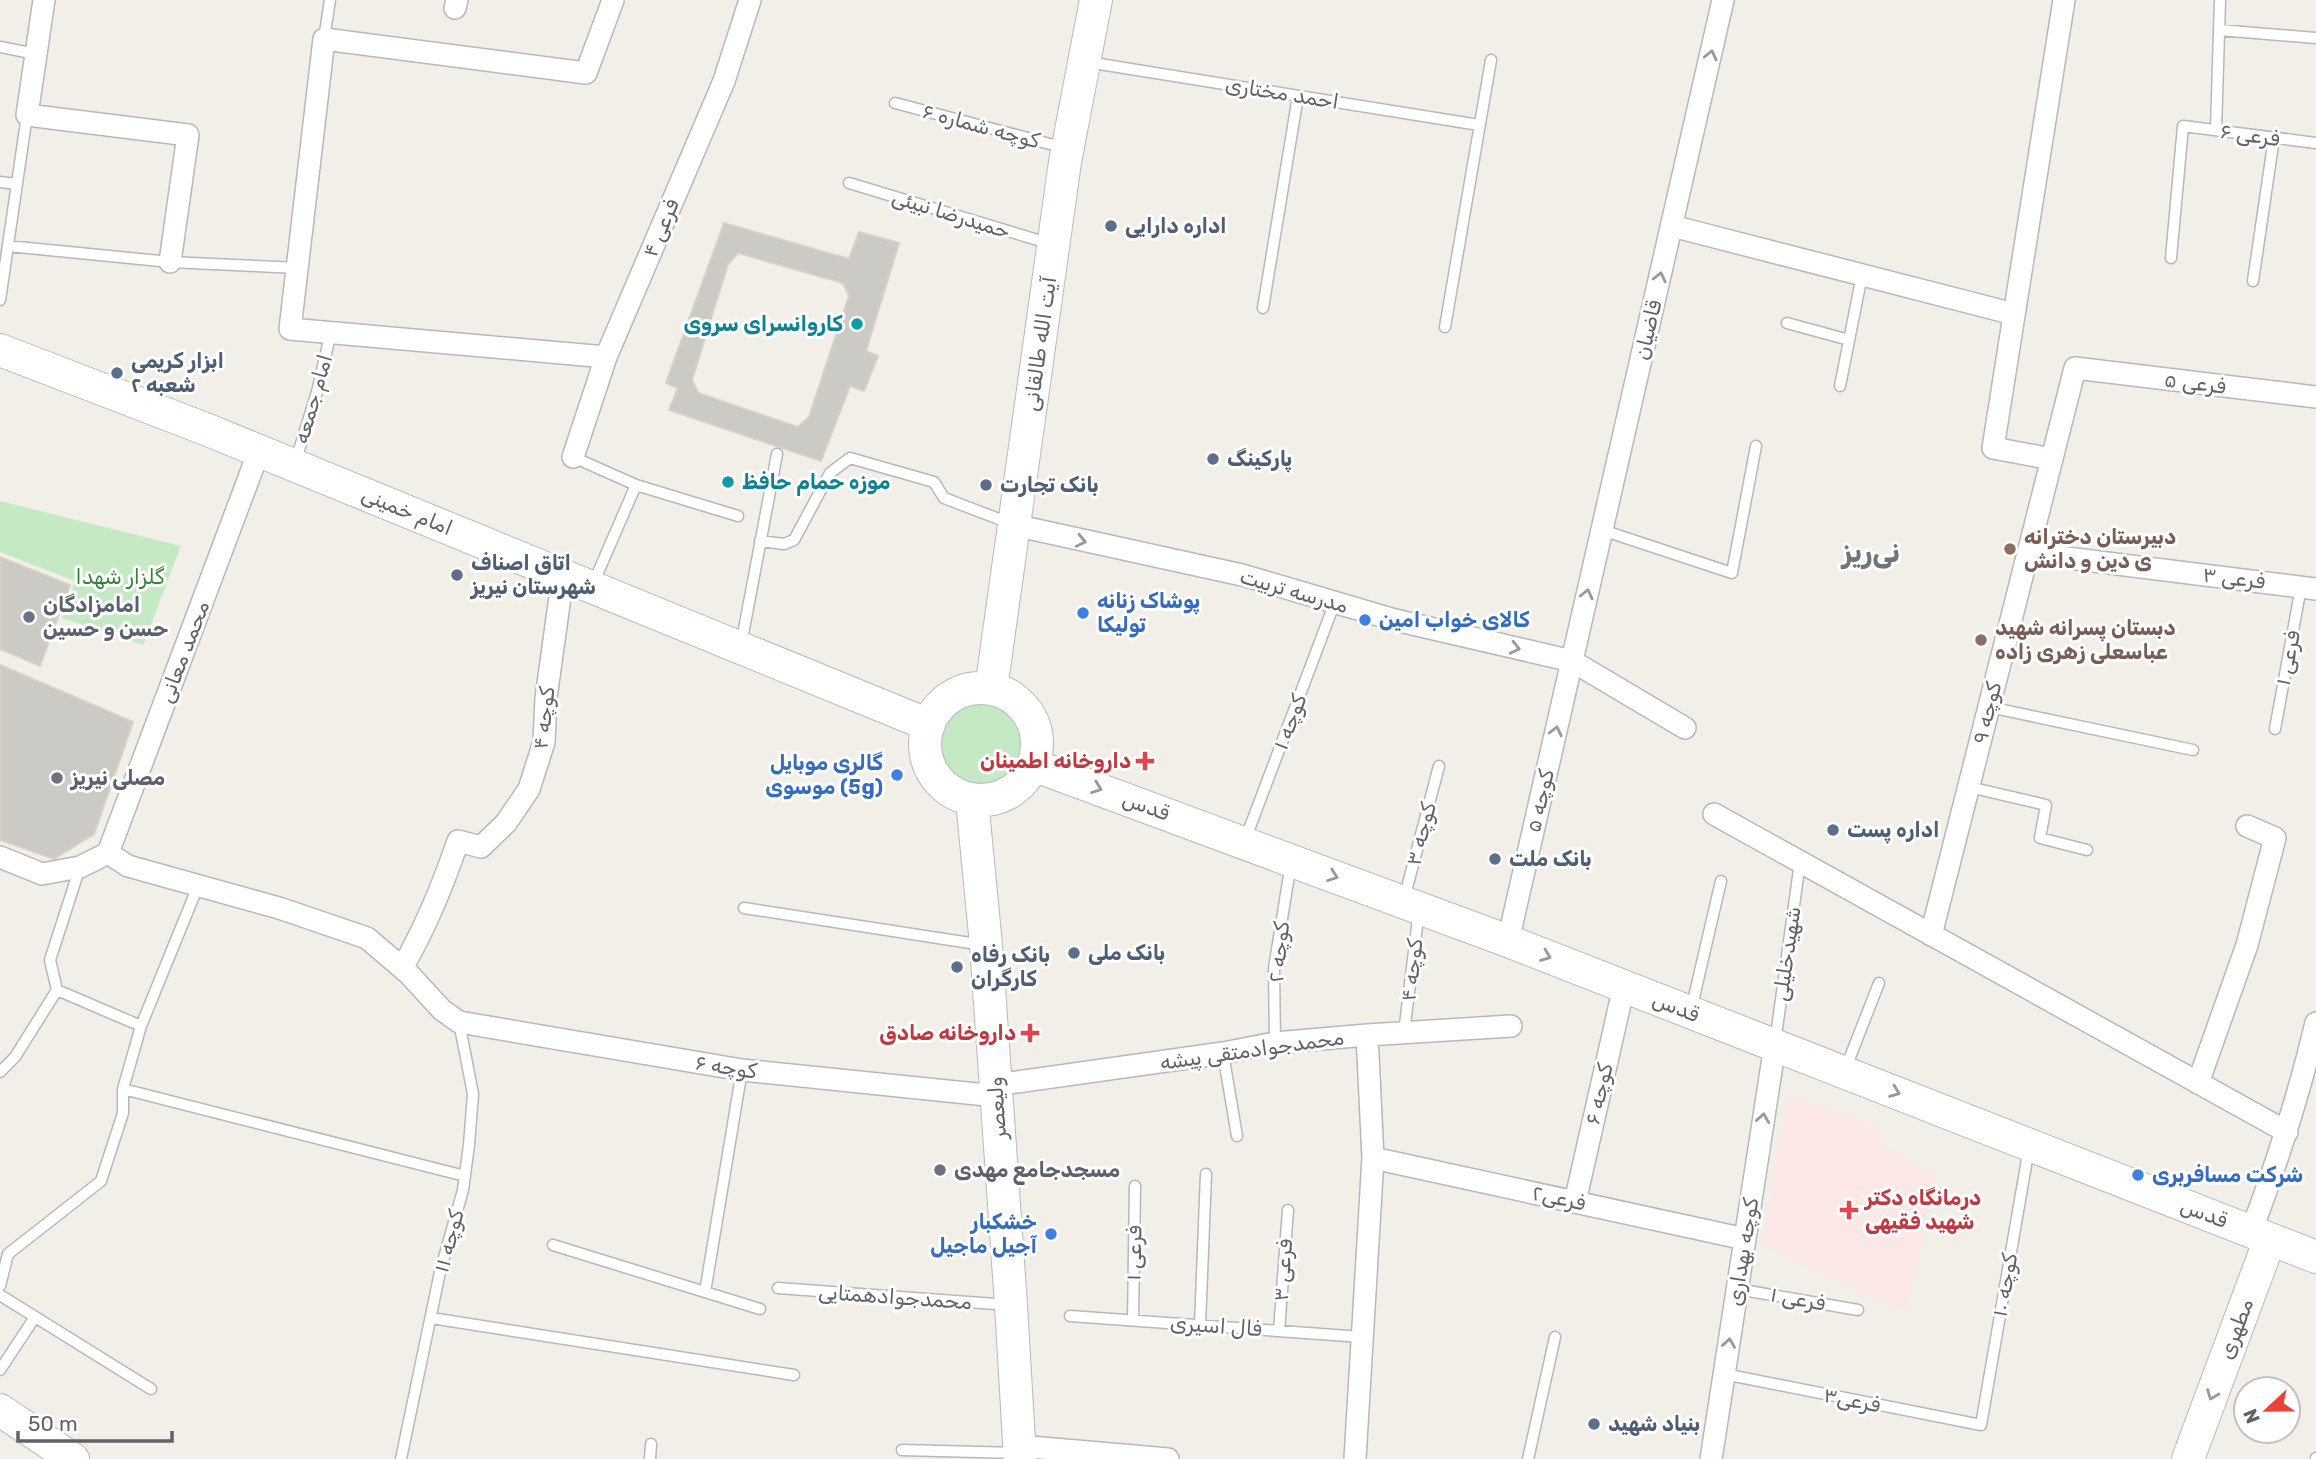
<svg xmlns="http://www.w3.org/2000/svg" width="2316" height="1459" viewBox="0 0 2316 1459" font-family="Rubik,'Noto Sans Arabic',sans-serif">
<rect width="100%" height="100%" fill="#f1efe8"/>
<path fill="#fce8e6" d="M1788,1094L1881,1127L1882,1146L1937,1174L1906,1313L1762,1245Z"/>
<path fill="#c5e8c5" d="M0,501L181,546L143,645L62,618L75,581L0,552Z
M1007,694C1012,709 1022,724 1024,739C1032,805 924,799 939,734C942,722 949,711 960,705C971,699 981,702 992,700C997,699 1002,696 1007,694Z"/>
<path fill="#cccac5" stroke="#d6d1c6" stroke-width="2" fill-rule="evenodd" d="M724,223L849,259L859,232L899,243L866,351L878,356L864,391L850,386L821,461L669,410L678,388L666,383ZM738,253L843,283L849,296L809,417L798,427L698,393L692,380L728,264Z
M0,557L70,585L40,666L0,649Z
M0,665L133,722L94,834L54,859L0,840Z"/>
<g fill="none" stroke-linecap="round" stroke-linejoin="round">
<g stroke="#b5b8bc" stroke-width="13">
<path id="lane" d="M2219,30L2316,38
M324,39L330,0
M0,47L36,54
M1087,62L1479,125
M895,103L1065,148
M2216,130L2220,0
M0,182L16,184
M849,183L1051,244
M8,246L170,262L299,268
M2171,258L2183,126L2316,143
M2253,281L2274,138
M0,300L27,115
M1263,308L1298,96
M1787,323L1849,340
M1445,327L1491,60
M1840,386L1862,275
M573,457L636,485L593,584
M295,463L317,392L331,332
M636,485L738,516
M1602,530L1732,573L1756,446
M760,541L784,544L794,540L830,473L850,458L934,482L944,498L1012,524
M741,645L777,454
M1989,707L2193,750
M2275,729L2301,587
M1969,787L2046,805L2040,838L2087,850
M1245,840L1335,602
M1404,899L1439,766
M744,908L983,945
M57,990L50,960L80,867
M1691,1010L1721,881
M1404,1033L1419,910
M1275,1043L1274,968L1291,863
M1775,1043L1800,862
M1223,1053L1237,1136
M1845,1070L1879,983
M0,1072L15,1057L57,990L141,1026
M123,1089L465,1176
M553,1245L760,1309
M0,1286L8,1254L101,1181L123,1113V1089L141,1026L198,886
M778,1288L1009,1305
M1737,1289L1858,1310
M705,1292L742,1070
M0,1295L151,1389
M1070,1316L1362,1337
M431,1318L794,1375
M1133,1320L1135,1186
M1200,1325L1206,1174
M1279,1331L1288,1210
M0,1370L35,1317
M1724,1374L1981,1425L2029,1148
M902,1450L1016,1453
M401,1459L440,1272L463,1190L469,1145L473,1094L459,1022
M650,1459L651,1444
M1528,1459L1555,1337
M2316,1459V1458"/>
</g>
<g stroke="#b5b8bc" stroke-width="24">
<path id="street" d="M44,0L27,115L188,135L170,262
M455,8L457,0
M1672,226L2014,314
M606,357L290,329L324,39L586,73L613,0
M573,457L606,357L724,81L750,0
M2052,459L1993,448L2064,0
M1014,525L1242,575L1395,620L1572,661L1685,728
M2028,553L2316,589
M1714,814L2287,1132
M108,853L128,866L279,908L367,938L408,973L442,1010L459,1022L742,1070L996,1096
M108,853L259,451
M0,857L42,874L80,867L108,853
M1931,935L2075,368L2316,397
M1508,941L1723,0
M402,968C426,927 443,885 458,841L481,847L506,823L529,789L544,742L546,698L563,575
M2198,1083L2247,945L2275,838L2247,826
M995,1085L1223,1053L1275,1043L1367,1035L1511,1026
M1373,1158L1745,1239
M1575,1202L1624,986
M2251,1232C2277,1163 2299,1095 2316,1023
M1019,1446L1168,1459
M1355,1459L1373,1158L1367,1035
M1711,1459L1775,1045"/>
</g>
<g stroke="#b6babf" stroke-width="34">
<path id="secondary" d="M0,350L203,428L929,725
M925 744a56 56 0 1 1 112 0a56 56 0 1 1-112 0Z
M991,689L1065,162L1096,0
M1033,765L1508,941L2316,1257
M972,800L986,945L1011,1305L1020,1459
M0,1410L73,1459
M2188,1459L2270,1239"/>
</g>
<use href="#lane" stroke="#fff" stroke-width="10"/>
<use href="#street" stroke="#fff" stroke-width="21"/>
<use href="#secondary" stroke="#fff" stroke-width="32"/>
</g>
<defs><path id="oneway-chevron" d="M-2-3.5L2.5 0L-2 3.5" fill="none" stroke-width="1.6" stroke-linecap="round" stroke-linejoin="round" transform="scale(1.75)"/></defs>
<g stroke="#979a9d">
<use href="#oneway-chevron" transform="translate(1711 55) rotate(-77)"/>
<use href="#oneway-chevron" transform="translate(1660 277) rotate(-77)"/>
<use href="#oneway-chevron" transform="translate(1081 541) rotate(13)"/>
<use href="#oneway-chevron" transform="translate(1587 594) rotate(-77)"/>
<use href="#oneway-chevron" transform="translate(1515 648) rotate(13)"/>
<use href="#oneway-chevron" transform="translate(1556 731) rotate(-77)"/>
<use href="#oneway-chevron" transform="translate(1097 788) rotate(20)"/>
<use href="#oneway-chevron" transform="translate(1333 876) rotate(20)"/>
<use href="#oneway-chevron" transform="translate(1546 956) rotate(21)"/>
<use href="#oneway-chevron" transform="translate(1895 1092) rotate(21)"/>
<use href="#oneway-chevron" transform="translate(1763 1118) rotate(-81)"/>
<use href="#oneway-chevron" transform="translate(1729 1343) rotate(-81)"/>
<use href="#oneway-chevron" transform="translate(2212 1395) rotate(111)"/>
</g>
<g fill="#5c6f8a" stroke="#fff" stroke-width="2.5">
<circle cx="1111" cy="226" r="7"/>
<circle cx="117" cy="373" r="7"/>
<circle cx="1213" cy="459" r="7"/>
<circle cx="986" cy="485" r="7"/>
<circle cx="457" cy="575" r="7"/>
<circle cx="1833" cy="830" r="7"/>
<circle cx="1495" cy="859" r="7"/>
<circle cx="1074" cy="953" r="7"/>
<circle cx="957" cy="967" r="7"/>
<circle cx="1594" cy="1424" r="7"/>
</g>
<g fill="#0f9aa8" stroke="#fff" stroke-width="2.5">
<circle cx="857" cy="324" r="7"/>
<circle cx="728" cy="482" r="7"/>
</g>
<g fill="#8d6e63" stroke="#fff" stroke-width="2.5">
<circle cx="2010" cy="549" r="7"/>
<circle cx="1981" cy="640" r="7"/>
</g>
<g fill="#3f7fe0" stroke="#fff" stroke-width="2.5">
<circle cx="1083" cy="613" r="7"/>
<circle cx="1365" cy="620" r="7"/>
<circle cx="897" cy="775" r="7"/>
<circle cx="2138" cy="1175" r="7"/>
<circle cx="1051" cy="1234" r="7"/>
</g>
<g fill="#6b7280" stroke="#fff" stroke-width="2.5">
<circle cx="29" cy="617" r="7"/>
<circle cx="57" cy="778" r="7"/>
<circle cx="940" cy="1170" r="7"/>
</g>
<g fill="#e0444e" stroke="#fff" stroke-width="2.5">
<path d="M1141.5 750.5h7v7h7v7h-7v7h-7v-7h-7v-7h7z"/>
<path d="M1026.5 1022.5h7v7h7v7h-7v7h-7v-7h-7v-7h7z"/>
<path d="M1845.5 1199.5h7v7h7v7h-7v7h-7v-7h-7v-7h7z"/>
</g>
<g text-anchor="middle" stroke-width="6" stroke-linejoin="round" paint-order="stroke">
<g font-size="21" fill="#5f6368" stroke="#fff">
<text transform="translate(1282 93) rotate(9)" y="7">احمد مختاری</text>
<text transform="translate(981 126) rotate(15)" y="7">کوچه شماره ۶</text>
<text transform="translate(2250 135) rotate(8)" y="7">فرعی ۶</text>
<text transform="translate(951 214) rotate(17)" y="7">حمیدرضا نبیئی</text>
<text transform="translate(661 228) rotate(-67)" y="7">فرعی ۴</text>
<text transform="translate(1648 330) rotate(-77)" y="7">قاضیان</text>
<text transform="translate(1040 344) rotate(-82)" y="7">آیت الله طالقانی</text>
<text transform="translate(2195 383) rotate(7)" y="7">فرعی ۵</text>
<text transform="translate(313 399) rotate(-74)" y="7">امام جمعه</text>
<text transform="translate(407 511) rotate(22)" y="7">امام خمینی</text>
<text transform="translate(2234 578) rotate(7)" y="7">فرعی ۳</text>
<text transform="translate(1294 591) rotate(16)" y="7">مدرسه تربیت</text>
<text transform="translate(184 652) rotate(-69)" y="7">محمد معانی</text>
<text transform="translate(2288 658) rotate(-79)" y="7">فرعی ۱</text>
<text transform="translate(1987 713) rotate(-76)" y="7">کوچه ۹</text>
<text transform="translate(544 718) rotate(-83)" y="7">کوچه ۴</text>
<text transform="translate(1290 722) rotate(-69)" y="7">کوچه ۱</text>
<text transform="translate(1540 801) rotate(-77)" y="7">کوچه ۵</text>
<text transform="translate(1146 806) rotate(20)" y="7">قدس</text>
<text transform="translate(1421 834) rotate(-75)" y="7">کوچه ۳</text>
<text transform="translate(1279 952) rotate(-84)" y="7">کوچه ۲</text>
<text transform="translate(1787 954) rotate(-82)" y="7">شهیدخلیلی</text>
<text transform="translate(1412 970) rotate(-83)" y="7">کوچه ۴</text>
<text transform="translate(1676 1007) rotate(22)" y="7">قدس</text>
<text transform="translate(1252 1050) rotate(-8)" y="7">محمدجوادمتقی پیشه</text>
<text transform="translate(726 1067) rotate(9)" y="7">۶ کوچه</text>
<text transform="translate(1599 1094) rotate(-77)" y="7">کوچه ۶</text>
<text transform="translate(997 1108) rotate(-94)" y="7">ولیعصر</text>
<text transform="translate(1559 1198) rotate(12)" y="7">فرعی۲</text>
<text transform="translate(2204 1213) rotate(21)" y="7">قدس</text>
<text transform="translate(449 1241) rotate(-75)" y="7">کوچه ۱۱</text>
<text transform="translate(1743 1252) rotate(-81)" y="7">کوچه بهداری</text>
<text transform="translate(1134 1253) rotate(-89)" y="7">فرعی ۱</text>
<text transform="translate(1283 1270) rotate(-86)" y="7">فرعی ۳</text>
<text transform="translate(2005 1285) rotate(-80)" y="7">کوچه ۱۰</text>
<text transform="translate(895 1297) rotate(4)" y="7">محمدجوادهمتایی</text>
<text transform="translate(1798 1299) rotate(10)" y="7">فرعی ۱</text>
<text transform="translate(1216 1326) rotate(4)" y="7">فال اسیری</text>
<text transform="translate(2236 1329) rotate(-69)" y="7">مطهری</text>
<text transform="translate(1852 1400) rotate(11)" y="7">فرعی۳</text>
</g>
<g font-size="21" font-weight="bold" fill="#4e5e75" stroke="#fff" text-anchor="start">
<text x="1125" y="233">اداره دارایی</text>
<text x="131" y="368">ابزار کریمی<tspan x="131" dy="24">شعبه ۲</tspan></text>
<text x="1227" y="466">پارکینگ</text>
<text x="1000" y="492">بانک تجارت</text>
<text x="471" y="570">اتاق اصناف<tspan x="471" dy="24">شهرستان نیریز</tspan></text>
<text x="1847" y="837">اداره پست</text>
<text x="1509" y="866">بانک ملت</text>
<text x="1088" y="960">بانک ملی</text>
<text x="971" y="962">بانک رفاه<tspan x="971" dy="24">کارگران</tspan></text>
<text x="1608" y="1431">بنیاد شهید</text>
</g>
<g font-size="21" font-weight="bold" fill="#0d838f" stroke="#fff" text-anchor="end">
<text x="843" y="331">کاروانسرای سروی</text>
<text x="742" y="489" text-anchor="start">موزه حمام حافظ</text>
</g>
<g font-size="21" font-weight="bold" fill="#785e54" stroke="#fff" text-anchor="start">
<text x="2024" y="544">دبیرستان دخترانه<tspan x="2024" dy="24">ی دین و دانش</tspan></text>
<text x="1995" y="635">دبستان پسرانه شهید<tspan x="1995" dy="24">عباسعلی زهری زاده</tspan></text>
</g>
<g font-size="21" fill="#348238" stroke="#fff">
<text x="120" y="584">گلزار شهدا</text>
</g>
<g font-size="21" font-weight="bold" fill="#366cbe" stroke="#fff" text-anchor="start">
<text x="1097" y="608">پوشاک زنانه<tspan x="1097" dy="24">تولیکا</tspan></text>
<text x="1379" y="627">کالای خواب امین</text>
<text x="883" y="770" text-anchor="end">گالری موبایل<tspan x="883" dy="24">موسوی (5g)</tspan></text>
<text x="2152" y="1182">شرکت مسافربری</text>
<text x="1037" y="1229" text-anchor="end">خشکبار<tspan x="1037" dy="24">آجیل ماجیل</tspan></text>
</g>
<g font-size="21" font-weight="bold" fill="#5b616d" stroke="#fff" text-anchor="start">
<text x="43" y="612">امامزادگان<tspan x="43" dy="24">حسن و حسین</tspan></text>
<text x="71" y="785">مصلی نیریز</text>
<text x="954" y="1177">مسجدجامع مهدی</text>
</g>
<g font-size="21" font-weight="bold" fill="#be3a42" stroke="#fff" text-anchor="end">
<text x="1131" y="768">داروخانه اطمینان</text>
<text x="1016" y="1040">داروخانه صادق</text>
<text x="1865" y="1205" text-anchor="start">درمانگاه دکتر<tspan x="1865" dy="24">شهید فقیهی</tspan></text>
</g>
<g font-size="28" font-weight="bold" fill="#70757a" stroke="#fff">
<text x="1871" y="562">نی‌ریز</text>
</g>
</g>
<g transform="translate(2267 1410) rotate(248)"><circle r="33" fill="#ffffff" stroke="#bfc1c3" stroke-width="2"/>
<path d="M0-5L12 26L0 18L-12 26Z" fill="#ea4335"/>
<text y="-10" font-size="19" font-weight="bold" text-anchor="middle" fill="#5f6368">N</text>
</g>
<path d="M18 1431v10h154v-10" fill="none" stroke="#5f6368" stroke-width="3.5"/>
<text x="28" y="1431" font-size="21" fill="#5f6368" stroke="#ffffff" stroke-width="5" paint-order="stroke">50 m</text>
</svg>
